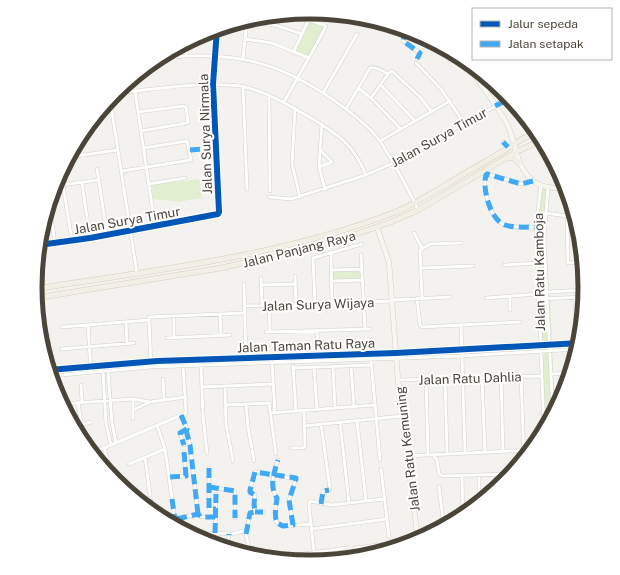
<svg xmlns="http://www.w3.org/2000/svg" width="620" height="575" viewBox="0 0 620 575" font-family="'Public Sans',sans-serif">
<rect width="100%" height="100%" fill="#f4f2ee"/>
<path fill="#e1eecf" d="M309,21L324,27L309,56L296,51Z
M199,179L202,198L188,200L181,202L153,199L152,185Z
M539,187L549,189L544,229L550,300L555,410L544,430L536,227Z
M361,270V280H333V271Z"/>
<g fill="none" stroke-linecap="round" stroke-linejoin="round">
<g stroke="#d2d0cb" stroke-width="4">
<path id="street" d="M306,18L309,12
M247,20L278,26L302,34
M406,30L403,41L420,53L417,59
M245,39L272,43L309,58
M294,51L309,19
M186,56L187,42
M243,59L247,20
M154,61C165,59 176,56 187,56C246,54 284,66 332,99C349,111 367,124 380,141C384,147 387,153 391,159C401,176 410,192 418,210
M416,63L441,89L464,123
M381,85L415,121
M243,86L247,189
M358,88L371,98L401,129
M135,91L155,226
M115,93C151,90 187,83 224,85C231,85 238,85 245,87C269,93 289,105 311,118C339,135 353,144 366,175
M323,93L357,34
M269,95L270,191
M371,98L388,74L391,71L393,72L420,97L432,112
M110,99L137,274
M284,102L316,45L326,26L294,14
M295,108L292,164L300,197
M346,109L370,68C376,66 383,71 388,74
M138,112L184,106L186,107L188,121L187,123L141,131
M322,124L319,167L325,189
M380,141L450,101
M503,142L508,147
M190,150L215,148
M69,157L118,150
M319,167L332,162L320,150
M97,169L107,234
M122,171L191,160L187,141L144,148
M533,181L521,184L487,174L486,175C482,188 490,220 505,225C514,228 526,227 536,227
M82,183L90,238
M149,184L185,178
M63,185L72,241
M54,186L98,180
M548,187L544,238L553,414
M269,197L291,199L366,175L393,163L503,102
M49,204L55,243
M545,213L575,217
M567,216L568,263L583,262
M414,233L422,248
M39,245L90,238L218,214L219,212L213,84L217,29
M331,252L332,303
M361,255L365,329
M504,265L537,263
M420,268L473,266
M331,270L362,269
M295,276L296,304
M261,278L262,305
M332,281L363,280
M244,284L246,363
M261,285L295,284
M547,292L585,290
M510,296V310
M575,297L576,321H582
M417,298L420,325L422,327L520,322
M422,298L420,250L430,244L461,243
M486,298L538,294
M538,299L585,297
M392,300L450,297
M315,304L313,258L362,244
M269,305L270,332
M245,306L392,301
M220,314L221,335
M174,316V338
M576,321V329
M126,322L127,344
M38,325L44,296
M88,325L91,373
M461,325L465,453
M62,327L149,320
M317,331L318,356
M266,332L370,329
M39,333L48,336L49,344
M167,338L230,335
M541,346L536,227L541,185
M61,349L134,343
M42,350H52
M541,351L544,431
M371,360L380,460
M272,363L275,413
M201,365L203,416L207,453
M293,366L296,411
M333,366L335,408
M351,366L354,407
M151,367L149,317L245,313
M314,367L317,410
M293,368L371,365
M49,370L157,361L396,353L580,343
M103,372L106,423L111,445
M108,372L112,423L116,443
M552,374L571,373
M50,376L151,367L462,356L578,349
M521,376L524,459
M501,377L503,451
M482,378L485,452
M163,379L164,399
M445,379L447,453
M398,380L542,376
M426,380L428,455
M81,385L82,402
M225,386L226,424L233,461
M202,387L273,384
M60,390L61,403
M133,399V419
M269,403L276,454
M61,404L133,399L150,402L186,397
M246,404L248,427L254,461
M225,405L270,403
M133,410L150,402
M270,413L374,405
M181,415L187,429L180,433L184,445
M357,421L366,501
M340,422L349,503
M80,425L91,422
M157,425L165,449L176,527
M304,426L402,416
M74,427L79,425L81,423L78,402
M186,430L190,445L198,514
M104,448L114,481
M291,448H303L305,446L304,411
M90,452L104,448L186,413L183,366
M433,455L437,460L439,474L443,476L511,474
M407,456L531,450
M145,457L150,495
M278,460C274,472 269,487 277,498L275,514L277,523L283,526L312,524
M129,464L165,449
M209,468V509H216
M381,469L389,537
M499,474V487
M479,475V503
M462,476L463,517
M170,477L186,476L184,452
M209,487L235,491V518
M439,487L444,527
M150,500L151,512
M321,504L323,491L329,490L330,489L321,424
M255,512H263
M162,519L181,518L198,514L201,517H216
M312,529L387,519
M215,533L216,494
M202,534L203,541
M246,534L250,513L255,512L254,504L255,495L250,492V490L255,472L296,479L289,500L293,525
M191,535L215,533L232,534L243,531L246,534L251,556
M389,544L390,550
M225,548V543L228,542L229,534
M355,548L418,540
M238,552L239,553
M314,552L309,506L310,501L332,505L384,499
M269,559L346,548"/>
</g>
<g stroke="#d3cfc5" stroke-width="5.5">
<path id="secondary" d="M463,59C478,80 493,100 506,122C517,142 514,164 532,180C541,188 555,188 567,189
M377,227L389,262L398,380L418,541"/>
</g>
<g stroke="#d6cebb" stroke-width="6">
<path id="primary" d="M507,158H513L519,163
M35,289C155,270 278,257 393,213C413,205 430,194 449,183C473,168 498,155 522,139L537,132
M36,298L221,268L330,243L391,222L418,210L516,152L542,140"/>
</g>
<use href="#street" stroke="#fdfdfc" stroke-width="3"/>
<use href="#secondary" stroke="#f7f6f1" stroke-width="4.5"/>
<use href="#primary" stroke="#f2efe6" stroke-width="5"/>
<path stroke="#3fa9f5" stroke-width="5" stroke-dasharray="10 5" stroke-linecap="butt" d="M406,30L403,41L420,53L417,59
M495,106L503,102
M503,142L508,147
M190,150L215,148
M533,181L521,184L487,174L486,175C482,188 490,220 505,225C514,228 526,227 536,227
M181,415L187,429L180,433L184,445
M186,430L190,445L198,514
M209,468V509H216
M170,477L186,476L184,452
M209,487L235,491V518
M172,499L176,527
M150,500L151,512
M321,504L323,491L329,490
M255,512H263
M162,519L181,518L198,514L201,517H216
M215,533L216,494
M202,534L203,541
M246,534L250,513L255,512L254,504L255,495L250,492V490L255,472L296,478V479L289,500L293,525L283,526L277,523C274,515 276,507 277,498C269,487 274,472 278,460
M225,548V543L228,542L229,534
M238,552L239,553"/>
<g stroke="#fff" stroke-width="8">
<path id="cycleway" d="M39,245L90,238L218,214L219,212L213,84L217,29
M49,370L157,361L396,353L580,343"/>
</g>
<use href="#cycleway" stroke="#0057b8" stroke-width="6"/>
</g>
<g text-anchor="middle" stroke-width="4" stroke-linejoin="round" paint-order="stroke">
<g font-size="13" fill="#4b4439" stroke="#fff">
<text transform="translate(205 134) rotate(-92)" y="5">Jalan Surya Nirmala</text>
<text transform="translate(439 137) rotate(-29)" y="5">Jalan Surya Timur</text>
<text transform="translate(127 220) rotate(-10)" y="5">Jalan Surya Timur</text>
<text transform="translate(299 249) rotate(-14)" y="5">Jalan Panjang Raya</text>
<text transform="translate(539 272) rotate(-91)" y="5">Jalan Ratu Kamboja</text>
<text transform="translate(318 304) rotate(-2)" y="5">Jalan Surya Wijaya</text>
<text transform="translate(306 345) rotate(-2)" y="5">Jalan Taman Ratu Raya</text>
<text transform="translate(470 378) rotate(-2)" y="5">Jalan Ratu Dahlia</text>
<text transform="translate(407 449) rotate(-97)" y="5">Jalan Ratu Kemuning</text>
</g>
</g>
<path d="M0 0H620V575H0ZM42 287a268 268 0 1 1 536 0a268 268 0 1 1-536 0Z" fill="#fff" fill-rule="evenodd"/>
<path fill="none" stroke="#4b4439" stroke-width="5" d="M42 287a268 268 0 1 1 536 0a268 268 0 1 1-536 0Z"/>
<rect x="472" y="8" width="140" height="52" fill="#ffffff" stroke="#b7b4b0"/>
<rect x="480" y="21" width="20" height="6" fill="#0057b8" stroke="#b7b4b0"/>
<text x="508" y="28" font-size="12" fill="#4b4439">Jalur sepeda</text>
<rect x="480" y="41" width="20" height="6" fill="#3fa9f5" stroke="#b7b4b0"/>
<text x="508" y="48" font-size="12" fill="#4b4439">Jalan setapak</text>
</svg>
